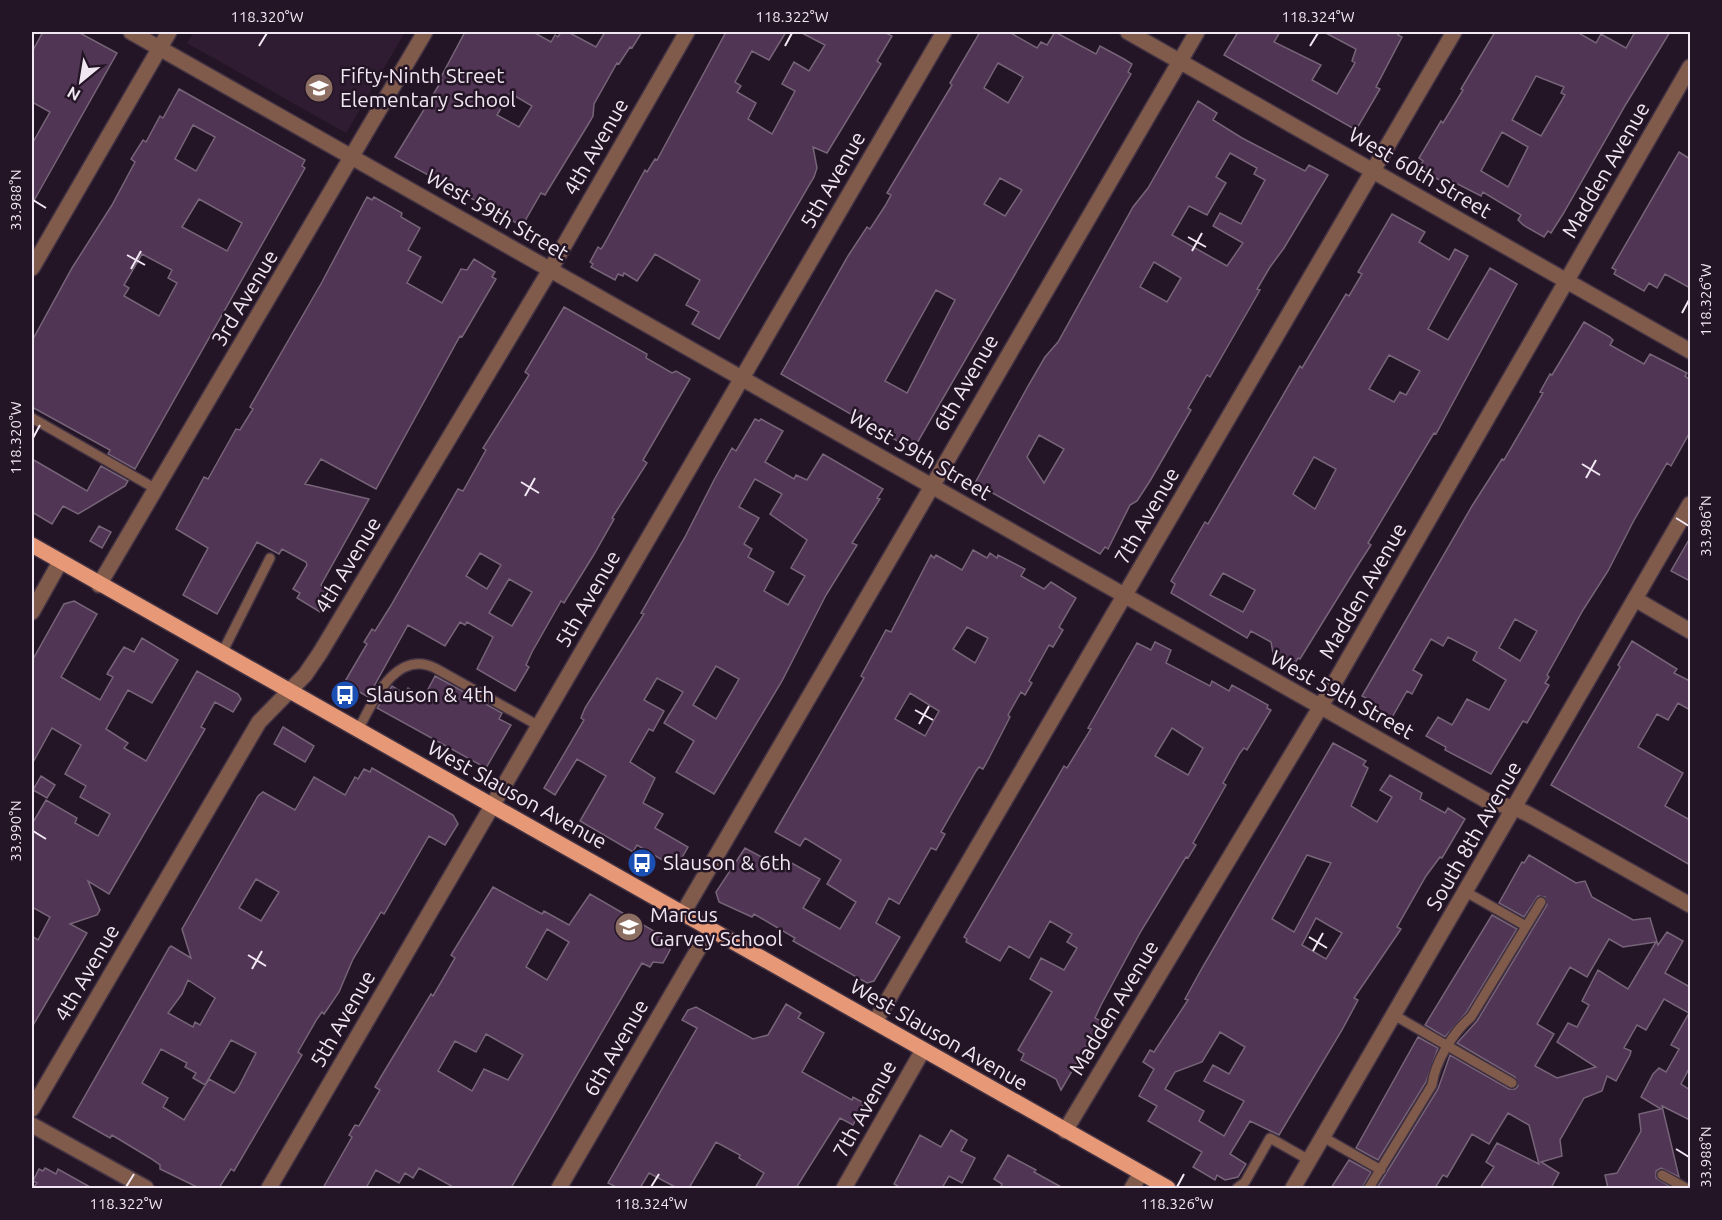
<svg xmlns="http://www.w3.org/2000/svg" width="1722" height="1220" viewBox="0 0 1722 1220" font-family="Ubuntu,sans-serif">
<rect width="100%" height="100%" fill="#241526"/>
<path fill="#301c32" d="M194,32H405L346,133L187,43Z"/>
<path fill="#513555" stroke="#766478" stroke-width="1.5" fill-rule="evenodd" d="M43,32H78L117,53L32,204V144L50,112L32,102V52Z
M465,32H533L551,42L555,35L558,37L561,32H568L596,47L605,32H642L632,48L630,47L619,64L617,63L594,104L593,116L589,123L545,195L541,193L522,226L395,157L442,80L440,79ZM510,93L532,106L519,127L497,115Z
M726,32H786L769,60L752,51L735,82L741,86L737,92L756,103L748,119L772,134L795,91L782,84L794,62L809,71L825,45L800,32H884L892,36L877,61L881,64L827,153L813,147L817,168L814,177L719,339L692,324L699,312L686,305L700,280L686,272L655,254L637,281L624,273L623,276L618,274L615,280L591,267L593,264L590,262L598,247L601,249L603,246L645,170L647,172L655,159L657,160Z
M980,32H1009L1037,48L1041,42L1047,45L1055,32L1096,54L1100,46L1124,59L1132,64L1128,72L1131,74L913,450L781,374L848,256L867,227L870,229L885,206L891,195L887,193L952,85L950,83ZM998,63L1023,77L1008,103L984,88ZM1000,178L1022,190L1005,216L984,204ZM936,290L955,300L907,393L885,381Z
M1238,32H1280L1274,42L1321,65L1312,80L1337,94L1355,63L1352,61L1356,49L1324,32H1400L1398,35L1402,37L1376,87L1380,89L1356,130L1224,55Z
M1495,32H1577L1596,43L1601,34L1626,48L1635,32H1670L1626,104L1563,214L1551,233L1548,231L1544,237L1523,225L1518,220L1521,215L1483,192L1481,196L1448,179L1446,182L1441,181L1419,168L1423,161L1419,158L1441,121L1443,123L1463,90L1461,89ZM1536,76L1564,87L1561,93L1565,95L1541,136L1512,120ZM1502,132L1528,147L1508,187L1481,171Z
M179,89L305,160L302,166L305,168L135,469L108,454L110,450L32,407V341L72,268L112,205L135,162L131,159L143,140L146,142L160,116L163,118ZM193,125L215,137L196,171L175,159ZM199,199L242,223L227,251L182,227ZM142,254L172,270L168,278L177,283L159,316L124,296L129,288L124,285Z
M1198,101L1217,113L1213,120L1242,138L1305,171L1309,165L1328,175L1284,248L1270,267L1257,289L1260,290L1210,377L1207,375L1188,408L1191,410L1150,481L1137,501L1130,505L1108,549L1105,547L1100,554L975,483L1028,386L1045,357L1058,342L1133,207L1148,188ZM1230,153L1257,168L1254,174L1265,180L1241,224L1220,213L1213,226L1243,243L1227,266L1172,235L1189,206L1207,215L1226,183L1216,177ZM1154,262L1181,278L1167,302L1140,287ZM1039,435L1064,449L1044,483L1027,457Z
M1679,152L1690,159V288L1665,274L1657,288L1649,283L1644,291L1614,274L1616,270L1612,268Z
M367,197L372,200L374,197L402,213L401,217L420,228L408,250L421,257L407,283L442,303L461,269L467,270L474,259L495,272L492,277L496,279L462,337L460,336L376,489L321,459L305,484L369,499L321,585L332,592L320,612L297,598L300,593L293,589L307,565L306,562L282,549L279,554L257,542L217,614L183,595L208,548L176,529L204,477L208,479L236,429L240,430L253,409L250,407L322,282Z
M1392,214L1425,232L1419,242L1449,260L1455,249L1468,256L1428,329L1448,340L1490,268L1517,284L1436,434L1434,433L1368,543L1371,545L1358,565L1300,659L1298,658L1294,665L1273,653L1271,642L1251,631L1247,638L1171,593L1175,584L1171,581L1205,522L1208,524L1300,366L1302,368L1346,294L1349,296L1362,274L1358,272ZM1389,355L1420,371L1406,395L1400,392L1394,402L1369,389ZM1314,457L1336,469L1315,509L1293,494ZM1223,573L1255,590L1243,612L1210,595Z
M564,307L647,354L646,358L672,373L676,371L690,379L643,460L647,463L612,518L614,519L593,556L564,603L561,601L532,652L526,665L529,667L515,691L477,669L493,637L467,622L465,625L460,622L445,646L408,625L368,697L344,683L367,644L364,642L372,629L375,631L390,607L458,489L463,491L486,450L483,448L529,375L525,372ZM480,553L501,565L487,589L466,576ZM509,579L532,592L512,626L489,613Z
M1584,322L1610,337L1613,340L1610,345L1644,364L1650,354L1687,373L1685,376L1690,380V432L1671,466L1667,463L1633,522L1608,571L1583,610L1547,675L1549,677L1545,683L1549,685L1527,723L1523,721L1491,774L1445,750L1446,747L1426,736L1438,717L1452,725L1467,699L1489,710L1506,680L1473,660L1477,652L1448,637L1443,646L1431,639L1413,670L1422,675L1412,694L1407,691L1390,721L1362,705L1366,698L1362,696L1472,506L1502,459L1504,460L1543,393L1540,392L1550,374L1552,375ZM1515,619L1537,631L1520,661L1499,648Z
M755,419L759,421L761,419L783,431L765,462L794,479L796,475L807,480L823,454L883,489L877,498L880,499L852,543L857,545L826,595L782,681L714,794L676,772L694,741L664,723L683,692L657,678L644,700L664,711L653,731L649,729L630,762L655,778L643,803L663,814L655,828L688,847L676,868L637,845L633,852L580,821L606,776L577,759L555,795L544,788L584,720L581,718L585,708L644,614L641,613L685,537L714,480L732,448L736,451ZM755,479L782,494L770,514L807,540L791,568L805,576L788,605L764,591L774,572L748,557L752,549L744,544L759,518L739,507ZM716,666L739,679L716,719L693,705Z
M32,459L87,491L101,466L128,481L125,486L78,514L63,506L52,524L32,512Z
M99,526L111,532L102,548L90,541Z
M1690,538V581L1671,571Z
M973,550L987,558L990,553L997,558L998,555L1025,569L1021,576L1044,589L1051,582L1076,598L1059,627L1063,630L1053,647L1049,645L1029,681L1032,683L1025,695L1021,692L1008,715L1010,717L989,758L983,769L979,767L976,771L941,832L945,834L936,850L931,848L899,904L889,898L876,923L900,937L874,981L867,983L793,941L795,938L754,914L752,917L719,902L716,892L745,848L785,870L790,862L820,879L803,908L840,929L856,902L827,884L841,860L805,838L800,846L775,832L864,678L861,676L886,630L891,632L931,555L934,558L936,555L962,570ZM967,627L988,638L975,663L953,649ZM910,693L939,711L925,736L895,719Z
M74,601L97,614L61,677L100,700L113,677L107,674L118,656L124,647L134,652L142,638L178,660L152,703L128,690L106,729L128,743L124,748L146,761L197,671L238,694L241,699L233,712L215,702L201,727L205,729L109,894L88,881L100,910L97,915L70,924L87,933L32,1027V936L38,940L50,917L32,907V824L46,800L77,818L75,823L98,836L110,814L80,797L86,786L65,774L81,745L52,728L32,764V661L64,604Z
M1632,641L1677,669L1674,673L1690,681V710L1678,703L1668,720L1657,714L1638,747L1683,773L1665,806L1690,820V865L1551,785L1620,667L1618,665Z
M1155,642L1171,650L1166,663L1210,686L1212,681L1229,691L1232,685L1268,705L1267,708L1271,710L1247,750L1244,748L1240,753L1223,783L1226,785L1193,843L1196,845L1188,858L1186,857L1141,931L1101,1005L1095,1018L1101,1021L1061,1090L1056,1079L1021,1060L1024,1054L1018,1050L1052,992L1030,979L1041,958L1064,970L1077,948L1067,942L1072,934L1050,921L1029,958L1009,946L1000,961L966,942L967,939L964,937L1049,792L1064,766L1067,768L1091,729L1088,728L1137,643L1151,650ZM1172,728L1203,748L1188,775L1155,756Z
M435,676L502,713L499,719L511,725L486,768L377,708L392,686L405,694L408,688L424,697Z
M283,727L314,746L305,762L274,744Z
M1333,743L1366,761L1363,765L1368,768L1351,806L1377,822L1392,797L1380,790L1390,775L1422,793L1420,799L1445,813L1448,808L1465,819L1442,858L1440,857L1426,876L1397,927L1401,929L1354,998L1358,1000L1342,1030L1279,1135L1250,1121L1230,1154L1246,1164L1238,1177L1225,1180L1217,1175L1215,1180L1193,1167L1202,1152L1148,1121L1157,1106L1139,1096L1154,1069L1143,1062L1150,1050L1154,1052L1188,1000L1185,999L1202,968ZM1307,855L1331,863L1294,932L1272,919ZM1316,918L1342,933L1326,959L1302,945ZM1220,1032L1245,1047L1229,1074L1213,1065L1204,1081L1244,1101L1224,1136L1199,1121L1204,1111L1165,1089L1175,1072L1202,1062Z
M372,768L453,815L458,824L445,845L429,836L384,914L381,912L353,959L339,992L324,1014L322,1012L317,1019L298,1052L302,1055L234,1171L231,1169L219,1188H199L160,1169V1165L150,1158L112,1135L110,1138L73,1117L169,948L171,946L191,958L182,929L258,796L263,792L295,810L314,777L345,795L355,777L358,779L364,769L370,772ZM256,879L279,892L261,921L239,908ZM188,980L215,998L200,1025L195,1022L193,1027L168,1013L182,994ZM231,1040L256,1053L238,1088L234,1093L209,1079L184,1120L163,1107L168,1098L142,1083L161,1049L187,1063L185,1067L196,1073L193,1078L205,1085Z
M41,776L55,785L47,798L33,790Z
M1529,855L1576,883L1585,881L1592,897L1633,920L1650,918L1658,945L1667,932L1683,941L1665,973L1690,987V1067L1681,1084L1690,1090V1120L1662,1106L1679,1177L1661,1168L1656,1171V1178L1673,1188H1608L1605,1175L1617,1173L1641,1131L1639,1114L1661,1109L1641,1097L1653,1074L1659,1068L1666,1072L1679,1049L1671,1045L1689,1013L1664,999L1646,1030L1637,1025L1624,1048L1631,1051L1630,1055L1616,1081L1607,1076L1602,1091L1584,1098L1560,1140L1562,1156L1541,1162L1559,1173L1551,1188H1480L1494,1167L1486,1162L1497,1143L1539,1164L1529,1125L1508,1113L1489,1144L1472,1134L1447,1177L1443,1175L1435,1188H1377L1438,1089L1450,1055L1509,1089H1515L1518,1086L1515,1077L1457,1043L1477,1021L1547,905L1545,897L1538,896L1524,917L1499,903L1522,862L1524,863ZM1609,939L1623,947L1656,942L1628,989L1598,970L1582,1001L1589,1005L1577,1027L1568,1023L1557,1042L1596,1067L1557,1078L1535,1066L1554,1034L1537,1024L1570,967L1587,977Z
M493,887L542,914L544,911L569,925L590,894L666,938L670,942V950L663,963L653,962L650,967L642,963L511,1188H455L419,1168L413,1178L405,1173L399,1183L376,1170L366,1188H323L352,1137L349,1135L355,1125L359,1126L380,1090L375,1087L382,1075L431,994L433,996L455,958L451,955ZM547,929L569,942L547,980L526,967ZM486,1034L523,1055L508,1080L484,1069L472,1091L438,1071L455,1041L476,1052Z
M1492,915L1517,929L1466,1013L1445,1037L1425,1025Z
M786,1004L801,1013L798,1018L824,1033L802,1072L852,1100L853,1097L864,1103L853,1125L840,1118L796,1188H755L764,1173L739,1158L740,1155L716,1142L689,1188H677L649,1173L640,1188H618L608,1183L697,1028L682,1020L688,1010L696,1007L753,1039L768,1035Z
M1418,1037L1438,1048L1426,1082L1378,1160L1356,1148Z
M951,1130L967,1140L961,1151L975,1158L962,1183L949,1176L942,1188H901L894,1184L920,1135L941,1147Z
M1008,1155L1036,1170L1034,1172L1063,1188H1000L1002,1184L994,1179Z
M1349,1160L1371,1172L1362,1188H1331Z
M45,1168L56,1174L58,1169L92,1188H33L37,1183L33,1181L39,1169L43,1171Z"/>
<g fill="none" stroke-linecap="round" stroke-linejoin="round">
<g stroke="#413243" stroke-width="12">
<path id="service" d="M32,418L156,489
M222,653L270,558
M358,730C372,704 395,648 435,668L539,726
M1466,892L1526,926
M1394,1015L1512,1083
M1323,1137L1381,1170
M1662,1175L1686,1188
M1237,1188L1245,1182L1270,1138L1309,1160
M1369,1188L1432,1085C1435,1062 1453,1032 1471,1017L1541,902"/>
</g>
<g stroke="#413243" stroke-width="18">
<path id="minor" d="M131,32L1489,802L1515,808L1528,814L1690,905
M1128,32L1690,351
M32,268L169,32
M99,585L425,32
M1635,599L1690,631
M32,612L60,562
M683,913L1197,32
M875,1022L1454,32
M32,1109L259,722L305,675L320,653L550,270L687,32
M32,1125L146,1188
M1065,1131L1321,706L1690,67
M269,1188L944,32
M559,1188L710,929
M844,1188L923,1050
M1132,1188L1141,1173"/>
</g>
<g stroke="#413243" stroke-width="18">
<path id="tertiary" d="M1293,1188L1690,504"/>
</g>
<g stroke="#413243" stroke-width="18">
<path id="primary" d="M32,545L1168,1188"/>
</g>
<use href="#service" stroke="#805a4a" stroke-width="9"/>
<use href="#minor" stroke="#805a4a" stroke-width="15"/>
<use href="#tertiary" stroke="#805a4a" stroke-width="15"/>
<use href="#primary" stroke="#e79977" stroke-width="15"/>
</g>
<path fill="none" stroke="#f1e7f2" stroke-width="2" d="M259,46L267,33M785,46L792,33M1310,46L1318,33M33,200L46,208M1188,237L1206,247M1192,251L1202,233M127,255L145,265M131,269L141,251M1682,313L1689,300M33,438L40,425M1582,464L1600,475M1586,478L1596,460M521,482L539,493M525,496L535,478M1676,518L1689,526M915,710L933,720M919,724L929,706M33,831L46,839M1309,937L1327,948M1313,951L1323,933M248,955L266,966M252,969L262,951M1676,1149L1689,1157M126,1187L134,1174M651,1187L659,1174M1177,1187L1184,1174"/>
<defs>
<g id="school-disc" transform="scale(1.5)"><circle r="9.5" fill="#8d6e63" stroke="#241526"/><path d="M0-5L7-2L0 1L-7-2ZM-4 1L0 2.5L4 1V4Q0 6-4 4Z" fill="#fff"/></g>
<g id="bus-disc" transform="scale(1.5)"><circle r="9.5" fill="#1a4fb4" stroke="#241526"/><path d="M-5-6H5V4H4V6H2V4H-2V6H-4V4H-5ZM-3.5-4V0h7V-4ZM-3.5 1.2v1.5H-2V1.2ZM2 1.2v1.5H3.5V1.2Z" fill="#fff"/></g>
</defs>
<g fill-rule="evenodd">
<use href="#school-disc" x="319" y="88"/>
<use href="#bus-disc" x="345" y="695"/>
<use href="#bus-disc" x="642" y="863"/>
<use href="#school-disc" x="629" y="927"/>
</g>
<g text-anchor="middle" stroke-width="5" stroke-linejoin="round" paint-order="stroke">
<g font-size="21" fill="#f1e7f2" stroke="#241526" text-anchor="start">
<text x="340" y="83">Fifty-Ninth Street<tspan x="340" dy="24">Elementary School</tspan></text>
<text x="366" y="702">Slauson &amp; 4th</text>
<text x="663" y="870">Slauson &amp; 6th</text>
<text x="650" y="922">Marcus<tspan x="650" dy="24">Garvey School</tspan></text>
</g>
<g font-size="21" fill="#f1e7f2" stroke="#241526">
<text transform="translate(596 147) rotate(-60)" y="7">4th Avenue</text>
<text transform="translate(1606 170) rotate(-60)" y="7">Madden Avenue</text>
<text transform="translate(1420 173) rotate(30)" y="7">West 60th Street</text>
<text transform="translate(833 180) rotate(-60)" y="7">5th Avenue</text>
<text transform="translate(497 215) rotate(30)" y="7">West 59th Street</text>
<text transform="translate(245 298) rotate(-59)" y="7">3rd Avenue</text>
<text transform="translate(966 383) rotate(-60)" y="7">6th Avenue</text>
<text transform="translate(920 455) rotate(30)" y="7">West 59th Street</text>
<text transform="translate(1147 516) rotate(-60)" y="7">7th Avenue</text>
<text transform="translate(348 565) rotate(-59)" y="7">4th Avenue</text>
<text transform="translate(1363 591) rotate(-60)" y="7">Madden Avenue</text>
<text transform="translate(588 599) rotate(-60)" y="7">5th Avenue</text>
<text transform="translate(1342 695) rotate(29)" y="7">West 59th Street</text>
<text transform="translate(517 795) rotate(29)" y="7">West Slauson Avenue</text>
<text transform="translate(1474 836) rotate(-60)" y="7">South 8th Avenue</text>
<text transform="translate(87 973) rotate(-60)" y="7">4th Avenue</text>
<text transform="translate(1114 1008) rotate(-59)" y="7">Madden Avenue</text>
<text transform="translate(343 1019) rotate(-60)" y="7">5th Avenue</text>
<text transform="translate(939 1035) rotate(30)" y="7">West Slauson Avenue</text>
<text transform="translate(616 1048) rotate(-60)" y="7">6th Avenue</text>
<text transform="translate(865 1109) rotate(-61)" y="7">7th Avenue</text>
</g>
</g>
<rect width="1722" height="1220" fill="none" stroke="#241526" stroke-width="66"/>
<g transform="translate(81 81) rotate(210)" stroke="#241526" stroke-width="4.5" paint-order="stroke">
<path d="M0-4.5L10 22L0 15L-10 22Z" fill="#f1e7f2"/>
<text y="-9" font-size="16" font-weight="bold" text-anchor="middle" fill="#f1e7f2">N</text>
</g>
<rect x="33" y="33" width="1656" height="1154" fill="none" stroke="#f1e7f2" stroke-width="2"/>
<g font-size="15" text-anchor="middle" fill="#f1e7f2">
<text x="267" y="22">118.320°W</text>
<text x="792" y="22">118.322°W</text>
<text x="1318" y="22">118.324°W</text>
<text transform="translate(16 200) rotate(-90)" y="5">33.988°N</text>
<text transform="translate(1706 300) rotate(-90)" y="5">118.326°W</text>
<text transform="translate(16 438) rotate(-90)" y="5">118.320°W</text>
<text transform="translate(1706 526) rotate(-90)" y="5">33.986°N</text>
<text transform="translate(16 831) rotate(-90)" y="5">33.990°N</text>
<text transform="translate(1706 1157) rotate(-90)" y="5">33.988°N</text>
<text x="126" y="1209">118.322°W</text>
<text x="651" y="1209">118.324°W</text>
<text x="1177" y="1209">118.326°W</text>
</g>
</svg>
